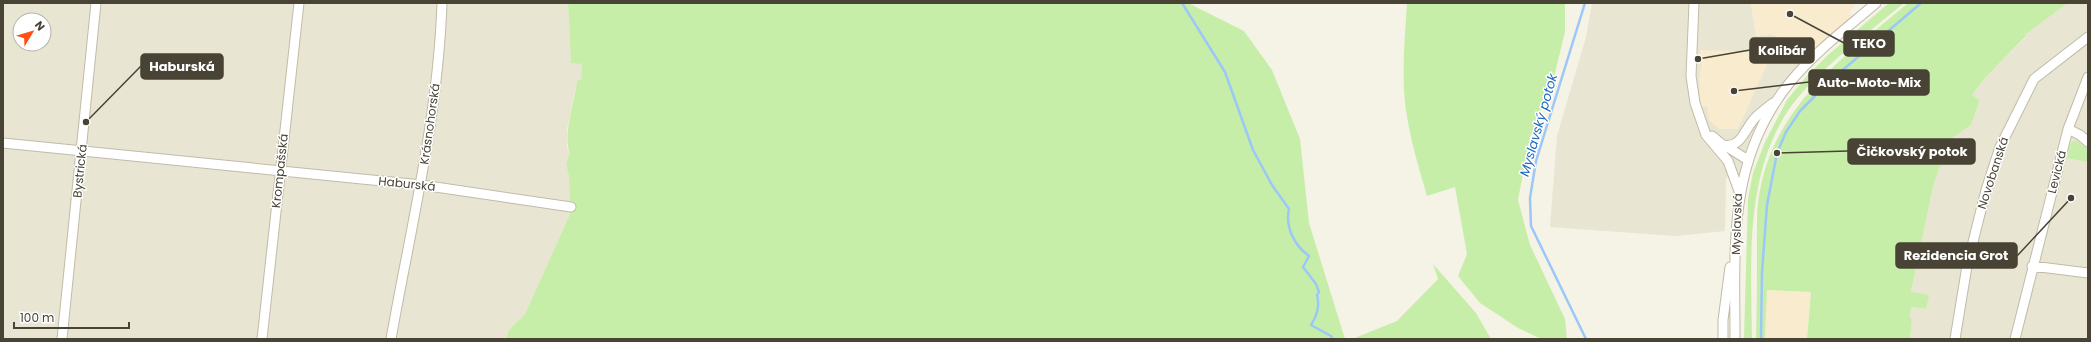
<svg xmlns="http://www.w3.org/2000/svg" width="2091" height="342" viewBox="0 0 2091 342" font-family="Poppins,sans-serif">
<rect width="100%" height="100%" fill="#f5f2e6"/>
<path fill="#e9e5d3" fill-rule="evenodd" d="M3,3H568L571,62L582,64L581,80H577L567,129V147L570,153L566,164L569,177L570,214L525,314L509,330L506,339H3ZM20,20H44V44H20Z
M1592,3H1751L1756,36L1771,34L1804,47L1814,57L1766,119L1740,191L1731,170L1726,179L1725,231L1675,236L1550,227L1557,136L1586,37Z
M2068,3H2088V339H1910L1912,320L1910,319L1911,307L1926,309L1911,292L1933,187L1948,141L1971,125L1980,100L1972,95L1985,78L2026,37L2025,35Z"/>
<path fill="#f9ecce" d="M1751,3H1856L1849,13L1855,21L1814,56L1804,47L1771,34L1756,36Z
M1700,50L1760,52V56L1770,58L1738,129H1719L1709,120L1707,106L1701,107L1699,80L1702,62Z
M1766,290L1811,292L1807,339H1765Z"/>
<path fill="#c7eea9" d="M568,3H1188L1244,31L1272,70L1300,139L1309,223L1345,339H506L509,330L525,314L570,214L569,177L566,164L570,153C562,135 575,101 577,80H581L582,64L571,63Z
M1407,3H1565V32L1554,77L1530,137L1518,200L1530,245L1565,319L1567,339H1541L1518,328L1480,303L1458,276L1467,254L1455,187L1427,196C1419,168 1410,139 1406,110C1401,75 1405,38 1407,3Z
M1889,3H1904C1867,34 1821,67 1792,105C1744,172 1751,261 1752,339H1744L1748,199L1753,173L1765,142L1787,100L1806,77L1828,55Z
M1908,3H2068L2025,35L2026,36L1985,78L1972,95L1980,100L1971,125L1948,141L1933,187L1911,292L1929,295L1926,309L1911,307L1910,319H1912L1910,339H1807L1811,292L1767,290L1765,339H1756C1757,310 1757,280 1757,251C1757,229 1756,206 1761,185C1779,101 1847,55 1908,3Z
M2075,140L2088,149V162L2067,158L2071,143Z
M1433,264L1476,313L1491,339H1352L1397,321L1438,279Z"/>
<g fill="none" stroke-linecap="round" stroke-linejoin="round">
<path stroke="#9bc7f9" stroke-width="2.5" d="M1182,3L1225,72L1253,150L1272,185L1289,209C1285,227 1294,245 1309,256L1303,267L1316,284L1319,292L1317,295C1320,306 1317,316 1311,325L1331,336L1333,339
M1585,3L1536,161L1530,198L1531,226L1586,339
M1761,339L1762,272L1767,205L1777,153L1786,132L1800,111L1831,80L1921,3"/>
<g stroke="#c1bba7" stroke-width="11">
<path id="minor" d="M1694,3L1691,76L1695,103L1706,135L1728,161L1739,191
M2068,129L2080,135L2088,142
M1712,136L1723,145C1742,149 1745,127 1756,117C1761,112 1768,107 1773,103
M3,143L422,185L571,207
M1724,145L1748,160
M2032,266L2088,273
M62,339L96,3
M262,339L299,3
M391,339C411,226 438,118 442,3
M1723,339V320L1730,267
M1735,339C1735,245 1727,159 1791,81C1816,51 1847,28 1876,3
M1955,339L1967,266L1986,190L2000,147L2034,79L2088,37
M2015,339L2068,129L2088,77"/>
</g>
<use href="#minor" stroke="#fff" stroke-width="9"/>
</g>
<g text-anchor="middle" stroke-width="3" stroke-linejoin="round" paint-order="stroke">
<g font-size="12" fill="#484334" stroke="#fff">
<text transform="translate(430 124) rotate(-82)" y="4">Krásnohorská</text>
<text transform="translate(80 171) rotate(-84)" y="4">Bystrická</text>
<text transform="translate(280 171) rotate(-84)" y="4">Krompašská</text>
<text transform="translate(2057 172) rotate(-76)" y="4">Levická</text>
<text transform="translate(1993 173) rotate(-72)" y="4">Novobanská</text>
<text transform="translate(407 184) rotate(6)" y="4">Haburská</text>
<text transform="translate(1737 224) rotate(-88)" y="4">Myslavská</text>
</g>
<g font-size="13" font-style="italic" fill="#206ac1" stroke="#fff">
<text transform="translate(1538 125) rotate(-74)" y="5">Myslavský potok</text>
</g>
</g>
<path fill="none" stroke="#484334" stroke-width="1.5" d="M1790 14L1844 43M1698 59L1750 50M86 122L141 66M1734 91L1809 82M1777 153L1848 151M2071 198L2017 256"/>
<g fill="#484334" stroke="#fff" stroke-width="1.5">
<circle cx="1790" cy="14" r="4"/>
<circle cx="1698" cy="59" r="4"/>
<circle cx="86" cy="122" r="4"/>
<circle cx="1734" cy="91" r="4"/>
<circle cx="1777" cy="153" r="4"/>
<circle cx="2071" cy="198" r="4"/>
</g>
<g fill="#484334" stroke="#484334" stroke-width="1.5">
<rect x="1844" y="31" width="50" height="25" rx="4"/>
<rect x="1750" y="38" width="64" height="25" rx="4"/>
<rect x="141" y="54" width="82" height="25" rx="4"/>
<rect x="1809" y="70" width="120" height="25" rx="4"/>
<rect x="1848" y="139" width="127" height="25" rx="4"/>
<rect x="1896" y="243" width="121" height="25" rx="4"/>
</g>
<g font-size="13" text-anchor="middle" font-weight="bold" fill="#fff">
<text x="1869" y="48">TEKO</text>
<text x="1782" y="55">Kolibár</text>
<text x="182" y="71">Haburská</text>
<text x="1869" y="87">Auto-Moto-Mix</text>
<text x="1912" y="156">Čičkovský potok</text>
<text x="1956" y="260">Rezidencia Grot</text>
</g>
<rect width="2091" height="342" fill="none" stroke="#484334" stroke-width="8"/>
<g transform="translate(32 32) rotate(52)"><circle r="19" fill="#ffffff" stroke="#b6b4ae"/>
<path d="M0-3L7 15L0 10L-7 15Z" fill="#ff5212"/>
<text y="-6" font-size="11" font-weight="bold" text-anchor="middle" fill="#484334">N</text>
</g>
<path d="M14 322v6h115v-6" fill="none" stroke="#484334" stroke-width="2"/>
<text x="20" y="322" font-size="12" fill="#484334" stroke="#ffffff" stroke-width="3" paint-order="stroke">100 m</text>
</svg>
